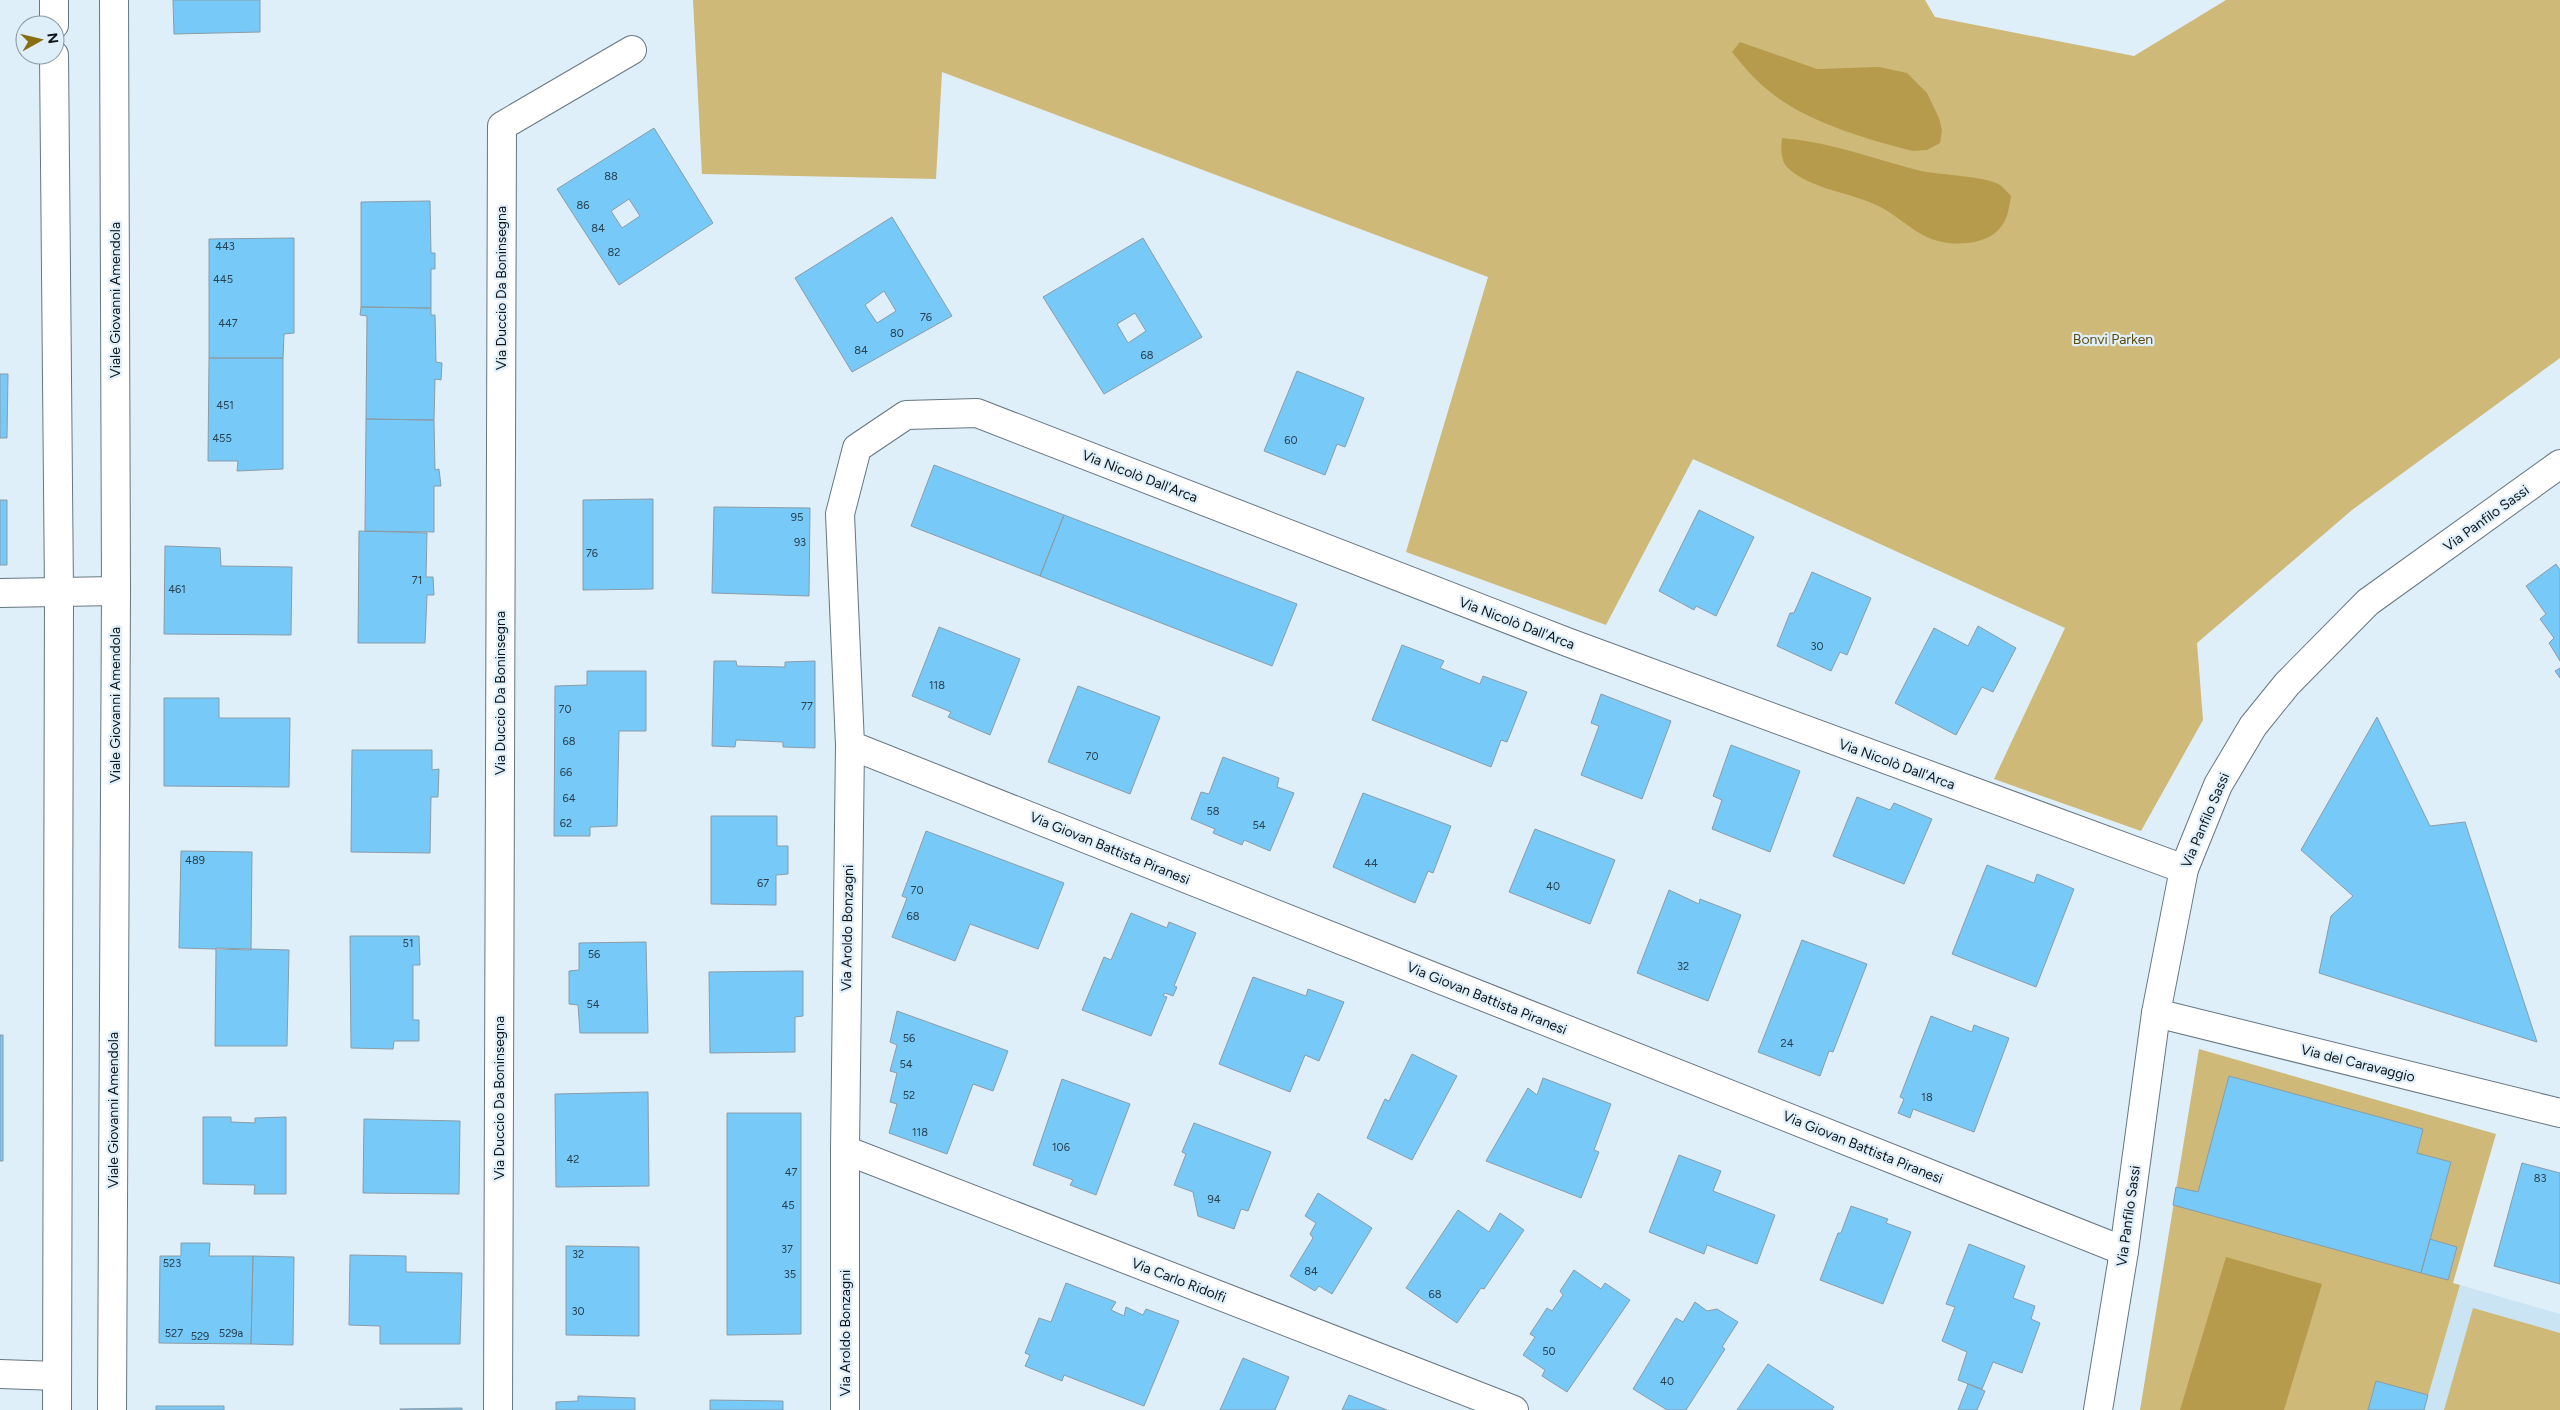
<svg xmlns="http://www.w3.org/2000/svg" width="2560" height="1410" viewBox="0 0 2560 1410" font-family="Figtree,sans-serif">
<rect width="100%" height="100%" fill="#deeffa"/>
<path fill="#cbe4f3" d="M2460,1285L2560,1314V1410H2424Z"/>
<path fill="#cfb979" d="M693,0H1925L1935,17L2134,56L2226,0H2560V358L2352,510L2197,643L2203,720L2141,831L1994,779L2065,628L1693,459L1606,625L1406,552L1488,277L942,72L936,179L702,174Z
M2199,1049L2496,1134L2453,1283L2460,1285L2424,1410H2140Z
M2473,1308L2560,1333V1410H2444Z"/>
<path fill="#b59b4b" d="M1740,42L1817,69L1879,67L1907,73L1927,93L1939,118L1942,130L1940,143L1927,150L1913,151C1868,140 1804,121 1769,91C1755,80 1743,66 1732,52Z
M1782,138C1830,142 1871,158 1917,170C1936,175 1987,176 2000,185C2004,188 2007,192 2011,196C2009,207 2008,219 2000,228C1986,246 1949,247 1929,238C1910,230 1894,212 1874,204C1847,192 1808,188 1787,167C1780,159 1781,147 1782,138Z
M2226,1257L2322,1284L2284,1410H2180Z"/>
<path fill="#77c9f8" stroke="#8b9ca6" fill-rule="evenodd" d="M173,0H260V32L174,34Z
M654,128L713,223L619,285L557,189ZM629,199L640,216L622,228L611,211Z
M430,201L431,253H435V269H431V308L361,307V202Z
M892,217L952,316L852,372L795,278ZM884,291L896,311L877,323L865,305Z
M294,238V333L284,334L283,358H209V239Z
M1143,238L1202,337L1104,394L1043,297ZM1135,313L1146,331L1128,343L1117,324Z
M361,307L431,308V315H435L436,362L442,363L441,380L435,379L434,420L366,419L367,316L360,315Z
M209,358H283V469L237,471L238,461H208Z
M1297,371L1364,398L1345,447L1337,444L1325,475L1264,451Z
M0,374H8L7,438H0Z
M366,419L434,420L435,470L439,469L441,486H434V532L365,531Z
M934,465L1064,515L1040,576L911,526Z
M653,499V589L583,590V500Z
M0,500H7V565H0Z
M714,507L810,508L809,596L712,593Z
M1699,510L1754,537L1716,616L1696,606L1694,610L1659,591Z
M1064,515L1297,604L1272,666L1040,576Z
M359,531L427,533L426,577H433L434,595H427L425,643H358Z
M165,546L220,548L221,566L292,567L291,635L164,634Z
M2556,564L2560,570V661L2549,643L2554,638L2540,619L2546,614L2526,586Z
M1812,572L1871,598L1847,655L1840,652L1831,671L1777,646L1790,613H1794Z
M1978,626L2016,648L1993,692L1982,687L1956,735L1895,703L1934,628L1968,646Z
M939,627L1020,659L990,735L948,717L951,712L912,696Z
M1402,645L1444,661L1440,668L1480,684L1483,676L1527,692L1507,742L1501,740L1491,767L1372,720Z
M714,661H736L737,666L785,667V662L815,661V748L783,747V742L736,740L735,747L712,746Z
M2560,668V678L2555,671Z
M587,671H646V731H619L617,826L590,827V836H554L555,686L587,685Z
M1078,686L1160,717L1130,794L1048,762Z
M1601,694L1671,721L1642,799L1581,775L1599,726L1591,723Z
M164,698H219V718H290L289,787L164,786Z
M2377,717L2430,826L2465,822L2537,1042L2319,973L2331,916L2353,896L2301,850Z
M1731,745L1800,771L1770,852L1712,829L1722,800L1713,796Z
M352,750H432V770L439,769L438,797H431L430,853L351,852Z
M1223,757L1279,778L1277,787L1294,793L1270,851L1244,840L1242,845L1213,833L1215,829L1191,819L1201,792L1209,794Z
M1363,793L1451,826L1433,873L1428,871L1415,903L1333,867Z
M1857,797L1890,810L1894,803L1932,819L1904,884L1833,856Z
M711,816H777V846H788V874L776,875V905L711,904Z
M1535,829L1615,860L1590,924L1509,892Z
M926,831L1064,883L1038,949L970,924L955,961L892,937L907,898L902,896Z
M181,851L252,852L251,950L179,948Z
M1987,865L2034,883L2037,874L2074,889L2036,987L1952,954Z
M1669,890L1699,904L1700,899L1741,915L1708,1001L1637,973Z
M1131,913L1167,928L1169,922L1196,933L1174,986L1177,987L1173,996L1165,993L1163,996L1167,997L1151,1036L1082,1010L1104,957L1111,960Z
M350,936H419L420,965H413V1020H419V1041H394L393,1049L351,1048Z
M1802,940L1867,964L1833,1052L1829,1051L1820,1076L1758,1052Z
M646,942L648,1033H580L578,1005L569,1004V971L579,970V943Z
M216,948L289,950L287,1046H215Z
M795,971H803V1016L795,1017V1052L710,1053L709,972Z
M1253,977L1306,996L1308,989L1344,1002L1319,1061L1305,1055L1290,1092L1219,1064Z
M897,1011L1008,1051L993,1091L973,1084L947,1154L889,1133L897,1104L890,1102L897,1073L890,1071L897,1045L890,1042Z
M1931,1016L1972,1032L1974,1025L2009,1038L1974,1132L1913,1109L1910,1118L1898,1113L1904,1099L1900,1097Z
M0,1035H3V1161H0Z
M1412,1054L1457,1076L1412,1160L1367,1138L1385,1099L1389,1101Z
M2229,1076L2423,1129L2417,1153L2451,1162L2421,1273L2173,1205L2176,1187L2198,1192Z
M1543,1078L1611,1104L1594,1150L1599,1152L1581,1198L1486,1161L1528,1088L1537,1095Z
M1062,1079L1130,1104L1096,1195L1070,1185L1073,1180L1033,1165Z
M648,1092L649,1186L556,1187L555,1094Z
M727,1113H801V1334L727,1335Z
M203,1117H231V1122L255,1123V1118L286,1117V1194H254L255,1185L203,1184Z
M364,1119L460,1121L459,1194L363,1193Z
M1194,1123L1271,1152L1248,1211L1241,1209L1234,1229L1198,1216L1193,1192L1174,1185L1186,1154L1182,1152Z
M1679,1155L1721,1171L1713,1191L1775,1215L1757,1264L1707,1245L1704,1254L1649,1232Z
M2522,1163L2560,1173V1284L2494,1266Z
M1318,1193L1372,1228L1332,1294L1319,1286L1315,1291L1290,1276L1313,1238L1310,1234L1316,1223L1305,1216Z
M1851,1206L1888,1219L1886,1223L1911,1232L1883,1304L1820,1280L1838,1233H1841Z
M1458,1210L1489,1232L1500,1213L1524,1230L1484,1289L1481,1288L1457,1323L1406,1288Z
M2430,1239L2457,1247L2448,1280L2421,1273Z
M181,1243H210L209,1256H253L251,1344L159,1343L160,1256H181Z
M1969,1244L2025,1266L2013,1298L2035,1306L2031,1319L2040,1323L2022,1373L1993,1362L1982,1389L1958,1380L1967,1352L1942,1341L1955,1307L1946,1304Z
M566,1246L639,1247V1336L566,1335Z
M350,1255L406,1256V1272L462,1273L460,1344H380V1326L349,1325Z
M253,1256L294,1257L293,1345L251,1344Z
M1574,1270L1601,1289L1605,1283L1630,1300L1567,1392L1542,1376L1545,1370L1523,1355L1535,1337L1530,1334L1547,1308L1552,1311L1563,1295L1560,1291Z
M1066,1283L1116,1302L1111,1310L1124,1316L1126,1307L1143,1315L1146,1309L1179,1321L1144,1406L1064,1375L1062,1381L1025,1366L1030,1355L1025,1353L1039,1318L1051,1322Z
M1695,1302L1707,1311L1717,1309L1738,1322L1722,1347L1725,1349L1686,1410H1667L1633,1389L1676,1318L1683,1322Z
M1243,1358L1289,1377L1275,1410H1220Z
M1768,1364L1834,1407L1832,1410H1737Z
M2376,1381L2428,1395L2424,1410H2368Z
M1968,1384L1985,1391L1977,1410H1958Z
M1349,1395L1387,1410H1342Z
M578,1396L635,1398V1410H556V1402L578,1401Z
M710,1400L783,1401V1410H710Z
M156,1406H224V1410H156Z
M462,1408V1410H400V1409Z"/>
<g fill="none" stroke-linecap="round" stroke-linejoin="round">
<g stroke="#677780" stroke-width="30">
<path id="minor" d="M0,593L116,591
M850,745L2124,1251
M2156,1013L2560,1113
M845,1150L1514,1410
M0,1374L57,1376
M498,1410L502,126L632,50
M845,1410V1150L850,745L840,514L857,448L906,415L977,413L1567,642L2184,869"/>
</g>
<g stroke="#677780" stroke-width="30">
<path id="tertiary" d="M2098,1410L2124,1251L2156,1013L2184,869L2218,785L2253,726L2287,684L2368,602L2560,464"/>
</g>
<g stroke="#677780" stroke-width="30">
<path id="secondary" d="M54,0V25
M54,55L59,593L57,1410
M112,1410L116,591L114,0"/>
</g>
<use href="#minor" stroke="#fff" stroke-width="28"/>
<use href="#tertiary" stroke="#fff" stroke-width="28"/>
<use href="#secondary" stroke="#fff" stroke-width="28"/>
</g>
<g text-anchor="middle" stroke-width="4.5" stroke-linejoin="round" paint-order="stroke">
<g font-size="11" fill="#284150">
<text x="611" y="180">88</text>
<text x="583" y="209">86</text>
<text x="598" y="232">84</text>
<text x="225" y="250">443</text>
<text x="614" y="256">82</text>
<text x="223" y="283">445</text>
<text x="926" y="321">76</text>
<text x="228" y="327">447</text>
<text x="897" y="337">80</text>
<text x="861" y="354">84</text>
<text x="1147" y="359">68</text>
<text x="225" y="409">451</text>
<text x="222" y="442">455</text>
<text x="1291" y="444">60</text>
<text x="797" y="521">95</text>
<text x="800" y="546">93</text>
<text x="592" y="557">76</text>
<text x="417" y="584">71</text>
<text x="177" y="593">461</text>
<text x="1817" y="650">30</text>
<text x="937" y="689">118</text>
<text x="807" y="710">77</text>
<text x="565" y="713">70</text>
<text x="569" y="745">68</text>
<text x="1092" y="760">70</text>
<text x="566" y="776">66</text>
<text x="569" y="802">64</text>
<text x="1213" y="815">58</text>
<text x="566" y="827">62</text>
<text x="1259" y="829">54</text>
<text x="195" y="864">489</text>
<text x="1371" y="867">44</text>
<text x="763" y="887">67</text>
<text x="1553" y="890">40</text>
<text x="917" y="894">70</text>
<text x="913" y="920">68</text>
<text x="408" y="947">51</text>
<text x="594" y="958">56</text>
<text x="1683" y="970">32</text>
<text x="593" y="1008">54</text>
<text x="909" y="1042">56</text>
<text x="1787" y="1047">24</text>
<text x="906" y="1068">54</text>
<text x="909" y="1099">52</text>
<text x="1927" y="1101">18</text>
<text x="920" y="1136">118</text>
<text x="1061" y="1151">106</text>
<text x="573" y="1163">42</text>
<text x="791" y="1176">47</text>
<text x="2540" y="1182">83</text>
<text x="1214" y="1203">94</text>
<text x="788" y="1209">45</text>
<text x="787" y="1253">37</text>
<text x="578" y="1258">32</text>
<text x="172" y="1267">523</text>
<text x="1311" y="1275">84</text>
<text x="790" y="1278">35</text>
<text x="1435" y="1298">68</text>
<text x="578" y="1315">30</text>
<text x="174" y="1337">527</text>
<text x="231" y="1337">529a</text>
<text x="200" y="1340">529</text>
<text x="1549" y="1355">50</text>
<text x="1667" y="1385">40</text>
</g>
<g font-size="14" fill="#0e1418" stroke="#deeffa">
<text transform="translate(501 288) rotate(-90)" y="5">Via Duccio Da Boninsegna</text>
<text transform="translate(115 300) rotate(-90)" y="5">Viale Giovanni Amendola</text>
<text transform="translate(1140 476) rotate(21)" y="5">Via Nicolò Dall'Arca</text>
<text transform="translate(2486 518) rotate(-36)" y="5">Via Panfilo Sassi</text>
<text transform="translate(1517 623) rotate(21)" y="5">Via Nicolò Dall'Arca</text>
<text transform="translate(500 693) rotate(-90)" y="5">Via Duccio Da Boninsegna</text>
<text transform="translate(115 705) rotate(-90)" y="5">Viale Giovanni Amendola</text>
<text transform="translate(1897 764) rotate(20)" y="5">Via Nicolò Dall'Arca</text>
<text transform="translate(2205 820) rotate(-67)" y="5">Via Panfilo Sassi</text>
<text transform="translate(1110 848) rotate(22)" y="5">Via Giovan Battista Piranesi</text>
<text transform="translate(847 928) rotate(-89)" y="5">Via Aroldo Bonzagni</text>
<text transform="translate(1487 998) rotate(22)" y="5">Via Giovan Battista Piranesi</text>
<text transform="translate(2358 1063) rotate(14)" y="5">Via del Caravaggio</text>
<text transform="translate(499 1098) rotate(-90)" y="5">Via Duccio Da Boninsegna</text>
<text transform="translate(113 1110) rotate(-90)" y="5">Viale Giovanni Amendola</text>
<text transform="translate(1863 1147) rotate(22)" y="5">Via Giovan Battista Piranesi</text>
<text transform="translate(2128 1216) rotate(-82)" y="5">Via Panfilo Sassi</text>
<text transform="translate(1179 1280) rotate(21)" y="5">Via Carlo Ridolfi</text>
<text transform="translate(845 1333) rotate(-90)" y="5">Via Aroldo Bonzagni</text>
</g>
<g font-size="14" fill="#5f4c0d" stroke="#deeffa">
<text x="2113" y="344">Bonvi Parken</text>
</g>
</g>
<g transform="translate(40 40) rotate(82)"><circle r="24" fill="#deeffa" stroke="#8b97a0"/>
<path d="M0-4L9 19L0 12L-9 19Z" fill="#896f10"/>
<text y="-8" font-size="14" font-weight="bold" text-anchor="middle" fill="#0e1418">N</text>
</g>
</svg>
